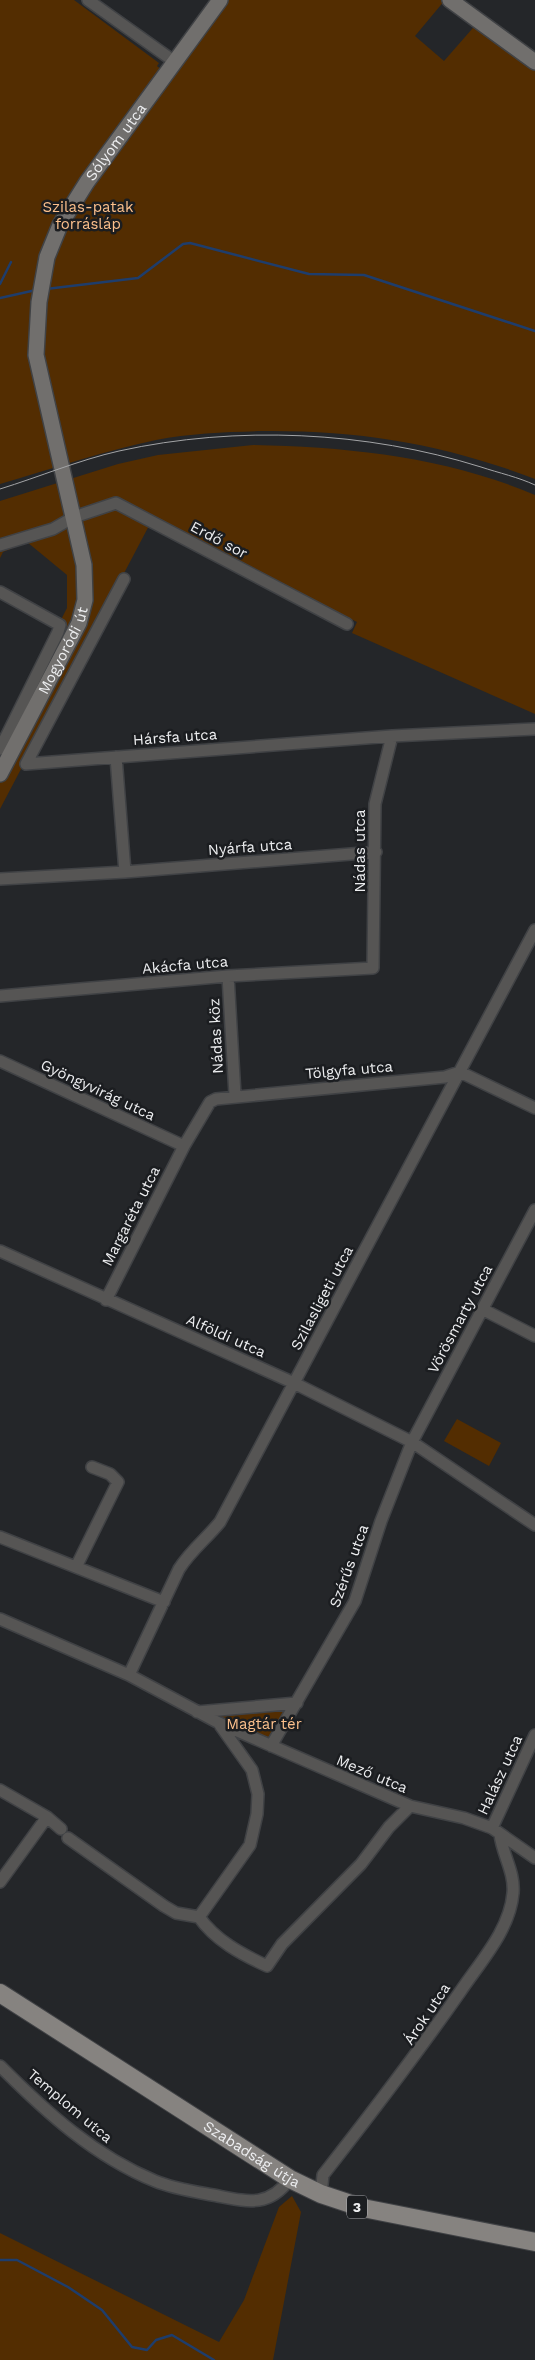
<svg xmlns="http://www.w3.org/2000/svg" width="535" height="2360" viewBox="0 0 535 2360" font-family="'Work Sans',sans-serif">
<rect width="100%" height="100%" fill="#242629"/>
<path fill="#532d01" d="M0,0H74L159,63L157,66L166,74L220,0H445L415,36L444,61L479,21L535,62V479C444,444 359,430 262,431C227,432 191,433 156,440C103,451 52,469 0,484Z
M253,445C349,447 446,457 535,495V714L352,633L357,622L152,520L0,809V739L67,608V575L27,542L3,552L0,558V501L118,464L158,455Z
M457,1419L501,1443L489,1466L444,1441Z
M297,1703L271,1746L197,1712Z
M292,2196L301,2212L273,2360H0V2233L219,2342L244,2300L279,2207Z"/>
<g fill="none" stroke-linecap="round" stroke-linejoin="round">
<path stroke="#1e3d6c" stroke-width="2.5" d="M0,284L11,262
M46,289L138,278L183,244L190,243L309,274L364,275L535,331
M0,298L36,290
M0,2260H17L68,2287L102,2310L132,2347L147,2350L156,2340L172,2335L214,2360"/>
<g stroke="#404245" stroke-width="14">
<path id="street" d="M88,0L175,62
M0,545L53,529L74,517L116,503L347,624
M0,592L60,625L58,632L0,749
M116,757L125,872
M26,764L392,736L535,729
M26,764L124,579
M0,879L125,872L376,852
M228,976L235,1095
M0,996L228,976L373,968L375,804L392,736
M0,1061L184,1146
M0,1251L294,1383L412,1442L535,1525
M106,1300L184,1146L210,1102L216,1099L445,1077L460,1072L535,1108
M482,1309L535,1336
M0,1537L164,1602
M76,1567L118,1482L110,1474L92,1467
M0,1619L129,1675L219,1723L410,1806L464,1818L492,1828L535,1858
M129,1675L179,1569C190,1551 207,1538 220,1522L535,930
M197,1712L297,1703
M271,1746L355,1601L381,1521L412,1442L535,1210
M0,1790L47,1817L61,1829
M492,1828L535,1735
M68,1838L164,1906L176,1913L199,1917C215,1940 241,1954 267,1966L282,1944L361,1864L389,1827L410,1806
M0,1882L47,1817
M199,1917L250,1845L257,1814L258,1794L252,1770L220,1725
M0,2066C46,2112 94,2156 155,2181C174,2189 197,2192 218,2196C249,2202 269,2207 290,2179
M321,2194L323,2175C370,2115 416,2055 460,1992C480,1962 510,1930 513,1893C515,1872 502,1854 500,1834"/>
</g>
<g stroke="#404245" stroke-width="18">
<g id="secondary">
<path d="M450,0L535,62"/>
<path id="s1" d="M0,774L79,623L85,600L84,565L36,355L39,302L47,257L60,225L87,182L220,0"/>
</g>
</g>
<g stroke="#404245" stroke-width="20">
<g id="primary">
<path id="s2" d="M0,1993L290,2179L321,2194L363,2208L535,2242"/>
</g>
</g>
<use href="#street" stroke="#565554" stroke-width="11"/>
<use href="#secondary" stroke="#716f6d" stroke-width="15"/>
<use href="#primary" stroke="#868380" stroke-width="18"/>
<path stroke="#a3a4a6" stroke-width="1" d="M0,489C39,477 79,460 119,451C237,425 366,431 481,467C499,473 518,477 535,485"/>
</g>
<g text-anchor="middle" stroke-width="5" stroke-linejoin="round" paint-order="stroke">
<rect fill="#1b1d20" stroke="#aeafb2" stroke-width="1" x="347" y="2195.5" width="20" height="23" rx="4"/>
<g font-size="14" font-weight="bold" fill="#edeef0">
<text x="357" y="2212">3</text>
</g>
<g font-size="15" fill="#edeef0" stroke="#1b1d20">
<text dy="5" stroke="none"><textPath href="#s1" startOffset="678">Sólyom utca</textPath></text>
<text transform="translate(219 540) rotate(28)" y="5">Erdő sor</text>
<text dy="5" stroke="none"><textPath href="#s1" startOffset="139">Mogyoródi út</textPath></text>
<text transform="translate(175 737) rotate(-4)" y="5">Hársfa utca</text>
<text transform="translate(250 847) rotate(-4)" y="5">Nyárfa utca</text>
<text transform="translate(360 851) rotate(-90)" y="5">Nádas utca</text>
<text transform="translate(185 965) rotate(-5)" y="5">Akácfa utca</text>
<text transform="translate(216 1036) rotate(-93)" y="5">Nádas köz</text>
<text transform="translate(349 1070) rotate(-5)" y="5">Tölgyfa utca</text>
<text transform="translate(98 1090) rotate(25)" y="5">Gyöngyvirág utca</text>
<text transform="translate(131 1216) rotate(-63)" y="5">Margaréta utca</text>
<text transform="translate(322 1298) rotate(-62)" y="5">Szilasligeti utca</text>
<text transform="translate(460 1319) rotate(-62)" y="5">Vörösmarty utca</text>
<text transform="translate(226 1336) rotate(24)" y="5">Alföldi utca</text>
<text transform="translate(349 1566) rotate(-70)" y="5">Szérűs utca</text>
<text transform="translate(372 1774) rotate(23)" y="5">Mező utca</text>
<text transform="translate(500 1775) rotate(-65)" y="5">Halász utca</text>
<text transform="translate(427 2014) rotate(-56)" y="5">Árok utca</text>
<text transform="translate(70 2106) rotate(40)" y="5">Templom utca</text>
<text dy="5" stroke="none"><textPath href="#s2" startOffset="299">Szabadság útja</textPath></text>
</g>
<g font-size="15" fill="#fcc08c" stroke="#1b1d20">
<text x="88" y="212">Szilas-patak<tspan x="88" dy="17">forrásláp</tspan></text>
<text x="264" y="1729">Magtár tér</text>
</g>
</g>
</svg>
